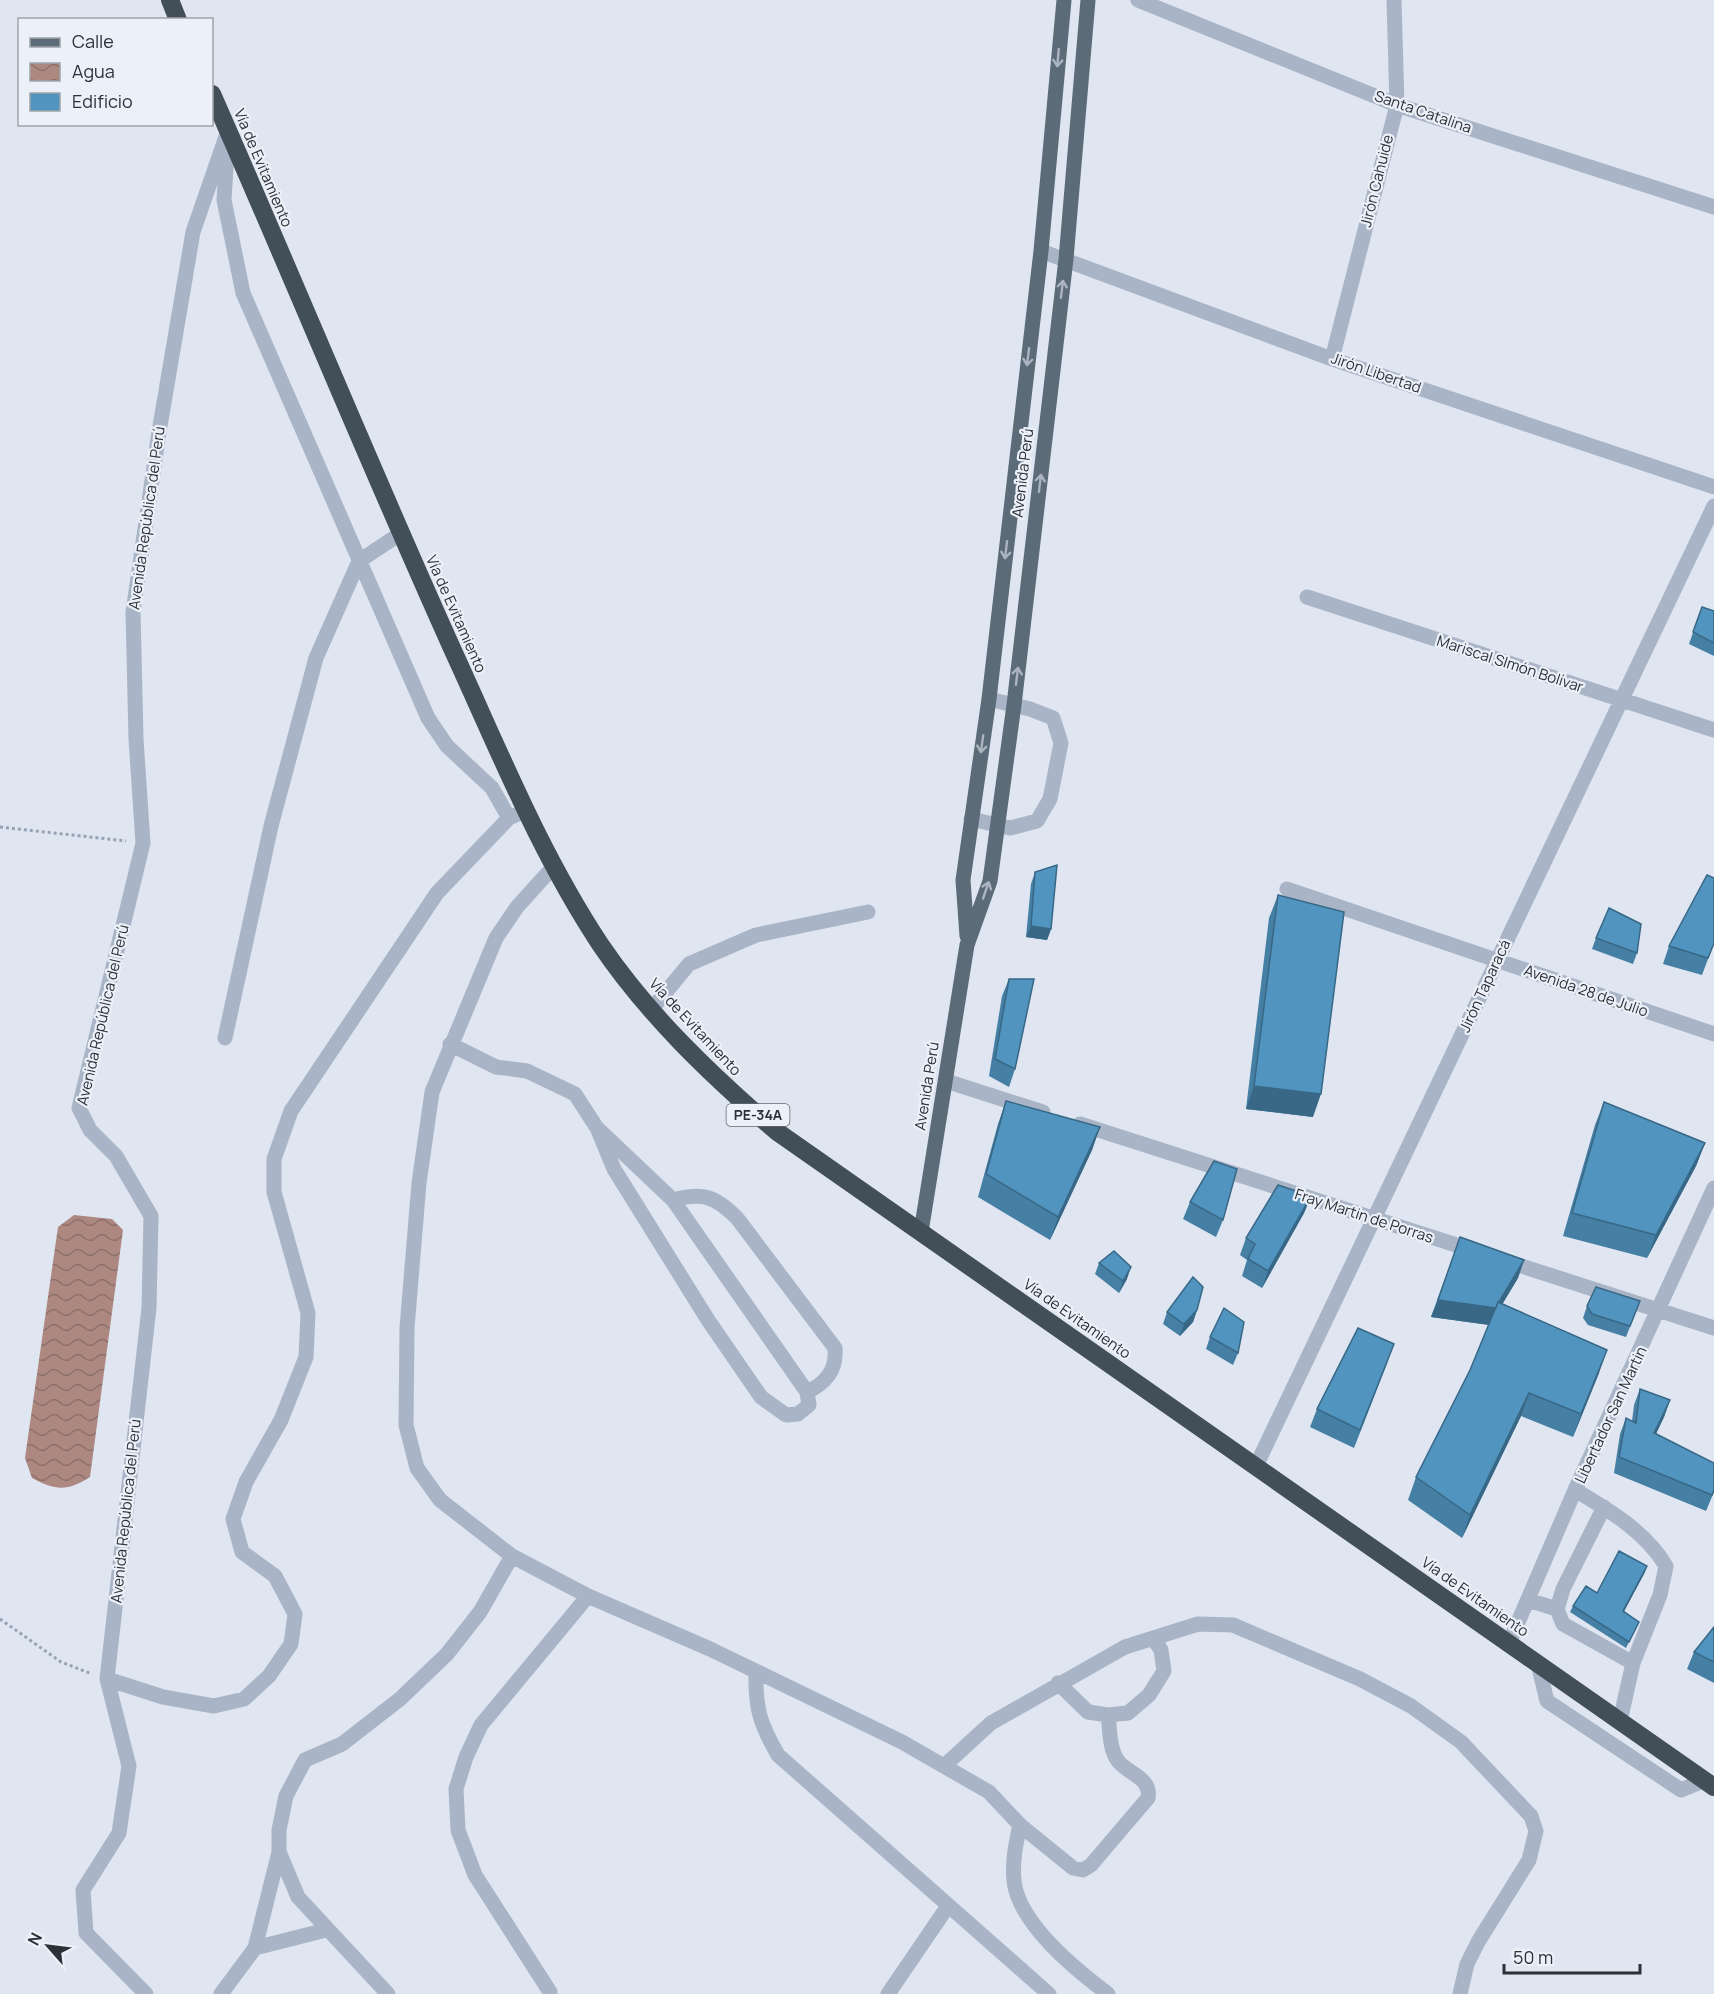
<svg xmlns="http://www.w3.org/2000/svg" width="1714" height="1994" viewBox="0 0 1714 1994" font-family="Manrope,sans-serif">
<defs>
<pattern id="water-waves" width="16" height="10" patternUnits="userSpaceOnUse" patternTransform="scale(1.5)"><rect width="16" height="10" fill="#ad8880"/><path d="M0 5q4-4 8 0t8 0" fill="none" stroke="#8d706a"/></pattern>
</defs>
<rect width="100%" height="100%" fill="#dfe5f1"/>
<path fill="url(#water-waves)" d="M74,1215L112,1219L123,1230L90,1477C68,1491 56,1491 32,1478L25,1458L58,1227Z"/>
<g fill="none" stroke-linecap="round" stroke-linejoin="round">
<path stroke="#96a3b5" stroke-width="3" stroke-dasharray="3 3" stroke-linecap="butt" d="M0,827L126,841
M0,1619L61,1662L92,1674"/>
<path stroke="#a9b4c6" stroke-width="15" d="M1138,0L1397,105L1714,207
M227,152L224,200L243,293L428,718L447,746L492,788L509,818
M1041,251L1332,359L1714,487
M1332,359L1397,105L1394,0
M1307,597L1714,730
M971,819L1010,828L1037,821L1050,799L1061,743L1053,718L1030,709L989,699
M555,865L517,907L496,938L432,1092L419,1183L407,1328L406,1425L417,1468L440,1500L512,1556L588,1596L710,1649L902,1742L989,1792L1020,1825C1016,1843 1012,1861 1014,1881C1019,1924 1075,1969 1108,1994
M1287,889L1714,1034
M651,1010L689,964L756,935L868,912
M225,1038L271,826L316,658L359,561L400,534
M450,1044L496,1067L527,1071L575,1094L597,1128L614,1169L708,1320L761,1397L786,1415L798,1414L809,1405L807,1392L673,1200L597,1128
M946,1081L1043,1112
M1080,1124L1475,1251
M673,1200C703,1192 715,1196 737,1218L835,1348C837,1370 826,1383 807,1392
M1503,1260L1714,1328
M1256,1466L1714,506
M1575,1490C1609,1510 1646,1532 1666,1566L1660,1595L1633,1663L1620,1721
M1604,1507L1563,1589L1557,1609L1563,1624L1633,1663
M1528,1600L1557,1609
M1509,1643L1575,1490L1714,1188
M1538,1664L1547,1701L1681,1790L1705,1780
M756,1672C755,1708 760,1724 778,1755L1049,1994
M107,1679L163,1697L214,1706L244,1699L269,1676L291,1644L295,1614L275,1576L242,1552L233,1519L246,1482L281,1420L306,1357L308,1313L274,1192V1159L291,1111L437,893L509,818L525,811
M1058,1683L1088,1712L1108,1715L1128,1713L1149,1695L1164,1671L1161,1650L1153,1638
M944,1766L991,1723L1125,1647L1198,1624L1233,1625L1360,1679L1411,1706L1461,1742L1531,1816L1536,1831L1529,1860L1478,1942L1467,1964L1460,1994
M1020,1825L1073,1868L1083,1870L1091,1865L1148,1798C1152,1778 1128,1774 1118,1761C1109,1749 1110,1729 1108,1715
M255,1948L326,1930
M550,1992L475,1875L458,1830L456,1789L466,1757L481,1725L588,1596
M146,1994L86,1933L83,1890L119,1833L129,1766L107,1679L149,1308L151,1216L116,1156L90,1130L79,1108L143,843L136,739L133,612L159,432L193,232L228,131
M221,1994L255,1948L279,1852
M388,1994L298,1897L279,1852V1830L286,1796L305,1760L342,1744L400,1699L447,1654L480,1612L512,1556
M888,1994L948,1906"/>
<path stroke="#5c6b78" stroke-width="15" d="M967,936L963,880L989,699L1041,251L1064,0
M921,1232L967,945L990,881L1014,705L1066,259L1088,0"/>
<path stroke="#424e58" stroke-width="18" d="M170,0L178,20
M212,94C294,280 371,469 455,655C500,753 540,853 600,944C648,1015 711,1075 776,1131L1714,1787"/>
</g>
<path fill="#457fa4" d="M1702,607L1714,611V656L1689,644Z
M1035,872L1051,929L1047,940L1026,937L1031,884Z
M1278,895L1313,1117L1246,1109L1269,918Z
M1596,938L1637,953L1633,964L1592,949Z
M1714,943L1702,975L1663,964L1669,946Z
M1009,979L1015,1069L1009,1087L989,1076L1002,996Z
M1006,1101L1100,1127L1092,1150L1050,1240L978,1197L998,1124Z
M1604,1102L1705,1143L1696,1166L1647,1258L1563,1236L1595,1125Z
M1311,1196L1304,1213L1262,1288L1242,1276L1247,1260L1240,1255L1246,1238Z
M1190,1202L1223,1220L1216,1237L1183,1219Z
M1460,1237L1524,1260L1518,1278L1502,1304L1599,1373L1573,1437L1521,1416L1462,1538L1408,1500L1416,1477L1470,1370L1489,1325L1431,1317Z
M1099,1263L1127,1279L1119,1293L1095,1274Z
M1640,1301L1626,1337L1588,1325L1583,1318L1587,1306Z
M1197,1310L1193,1322L1180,1336L1163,1324L1167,1312Z
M1210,1337L1238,1353L1233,1365L1206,1349Z
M1388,1361L1354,1448L1310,1427L1317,1409Z
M1640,1389L1670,1400L1664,1417L1656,1433L1714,1463V1492L1706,1511L1614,1473L1620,1434L1626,1418L1632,1421L1634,1405Z
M1645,1572L1624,1611L1639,1622L1626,1648L1570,1612L1573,1606L1597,1593Z
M1714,1627V1683L1687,1669L1694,1652Z"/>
<path fill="#386886" d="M1031,926L1051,929L1047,940L1026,937Z
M1254,1086L1321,1094L1313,1117L1246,1109Z
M1100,1127L1092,1150L1050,1240L1058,1217Z
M1705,1143L1696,1166L1647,1258L1656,1235Z
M1311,1196L1304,1213L1262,1288L1268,1271Z
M1524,1260L1518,1278L1490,1325L1431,1317L1438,1300Z
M1131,1267L1127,1279L1119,1293L1123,1281Z
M1197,1310L1193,1322L1180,1336L1184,1324Z
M1607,1350L1599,1373L1573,1437L1581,1414Z
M1529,1393L1521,1416L1462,1538L1470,1515Z
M1670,1400L1664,1417L1649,1449L1654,1433Z
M1647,1566L1645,1572L1621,1617L1623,1611Z"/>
<path fill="#5094bf" stroke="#386886" stroke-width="1.5" d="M1702,607L1714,611V643L1693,632Z
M1057,865L1051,929L1031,926L1035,872Z
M1707,875L1714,878V943L1708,958L1669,946Z
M1278,895L1344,912L1321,1094L1254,1086Z
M1609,908L1641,924L1637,953L1596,938Z
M1009,979H1034L1015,1069L995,1059Z
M1006,1101L1100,1127L1058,1217L986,1174Z
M1604,1102L1705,1143L1656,1235L1572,1213Z
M1214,1161L1237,1169L1223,1220L1190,1202Z
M1278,1185L1311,1196L1268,1271L1248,1259L1255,1244L1246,1238Z
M1460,1237L1524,1260L1499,1302H1498L1496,1308L1438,1300Z
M1114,1251L1131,1267L1123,1281L1099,1263Z
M1193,1277L1203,1287L1197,1310L1184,1324L1167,1312Z
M1596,1287L1640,1301L1630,1326L1592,1314L1587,1306Z
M1498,1302L1607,1350L1581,1414L1529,1393L1470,1515L1416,1477L1470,1370Z
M1224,1308L1244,1322L1238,1353L1210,1337Z
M1358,1328L1394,1344L1360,1430L1317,1409Z
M1640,1389L1670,1400L1654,1433L1714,1463V1490L1712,1495L1619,1457L1626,1418L1636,1423Z
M1619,1551L1647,1566L1623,1611L1639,1622L1629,1642L1573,1606L1586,1586L1597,1593Z
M1714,1627V1662L1694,1652Z"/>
<defs><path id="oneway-shaft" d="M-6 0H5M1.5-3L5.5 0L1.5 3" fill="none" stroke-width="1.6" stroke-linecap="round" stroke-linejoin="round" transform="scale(1.5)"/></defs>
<g stroke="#abb4bf">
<use href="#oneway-shaft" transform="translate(1058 58) rotate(95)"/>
<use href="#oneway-shaft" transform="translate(1062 289) rotate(-83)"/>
<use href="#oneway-shaft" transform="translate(1028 357) rotate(97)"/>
<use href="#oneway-shaft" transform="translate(1040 483) rotate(-83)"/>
<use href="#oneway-shaft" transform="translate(1006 550) rotate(97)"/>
<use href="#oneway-shaft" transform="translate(1017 676) rotate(-83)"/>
<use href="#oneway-shaft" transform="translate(982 744) rotate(98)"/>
<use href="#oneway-shaft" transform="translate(986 890) rotate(-71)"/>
</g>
<g text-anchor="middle" stroke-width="4.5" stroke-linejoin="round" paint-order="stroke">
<rect fill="#ecf0f9" stroke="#646a71" stroke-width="1.5" x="726.5" y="1104" width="63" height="22" rx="4.5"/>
<g font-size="14" font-weight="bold" fill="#2a3137">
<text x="758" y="1120">PE-34A</text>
</g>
<g font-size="15" fill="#2a3137" stroke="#ecf0f9">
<text transform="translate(1423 112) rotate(19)" y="5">Santa Catalina</text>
<text transform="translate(263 168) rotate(67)" y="5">Vía de Evitamiento</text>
<text transform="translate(1377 181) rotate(-76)" y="5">Jirón Cahuide</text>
<text transform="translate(1376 373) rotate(19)" y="5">Jirón Libertad</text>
<text transform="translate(1023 473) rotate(-83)" y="5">Avenida Perú</text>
<text transform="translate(147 518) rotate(-82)" y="5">Avenida República del Perú</text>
<text transform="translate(456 614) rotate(66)" y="5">Vía de Evitamiento</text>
<text transform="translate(1510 664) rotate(18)" y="5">Mariscal SImón Bolívar</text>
<text transform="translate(1485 986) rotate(-65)" y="5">Jirón Taparacá</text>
<text transform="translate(1586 991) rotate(19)" y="5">Avenida 28 de Julio</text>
<text transform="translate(103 1015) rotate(-77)" y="5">Avenida República del Perú</text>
<text transform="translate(695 1027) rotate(47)" y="5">Vía de Evitamiento</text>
<text transform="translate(927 1086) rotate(-81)" y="5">Avenida Perú</text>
<text transform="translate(1364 1216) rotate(18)" y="5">Fray Martin de Porras</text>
<text transform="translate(1077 1319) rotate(35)" y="5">Vía de Evitamiento</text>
<text transform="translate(1611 1415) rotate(-65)" y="5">Libertador San Martin</text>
<text transform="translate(126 1511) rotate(-84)" y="5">Avenida República del Perú</text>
<text transform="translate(1475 1597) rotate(35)" y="5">Vía de Evitamiento</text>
</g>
</g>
<rect x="18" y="18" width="195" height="108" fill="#ecf0f9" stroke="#9ea4ab" stroke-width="1.5"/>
<rect x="30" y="38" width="30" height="9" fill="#5c6b78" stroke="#9ea4ab" stroke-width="1.5"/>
<text x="72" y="48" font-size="18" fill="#2a3137">Calle</text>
<rect x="30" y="63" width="30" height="18" fill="url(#water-waves)" stroke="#9ea4ab" stroke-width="1.5"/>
<text x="72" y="78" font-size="18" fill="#2a3137">Agua</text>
<rect x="30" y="93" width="30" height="18" fill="#5094bf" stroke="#9ea4ab" stroke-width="1.5"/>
<text x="72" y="108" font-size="18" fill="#2a3137">Edificio</text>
<g transform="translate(48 1946) rotate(298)" stroke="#ecf0f9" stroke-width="4.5" paint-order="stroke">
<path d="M0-4.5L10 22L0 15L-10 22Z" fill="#2a3137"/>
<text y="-9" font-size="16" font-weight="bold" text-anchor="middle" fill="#2a3137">N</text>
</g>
<path d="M1504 1964v9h136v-9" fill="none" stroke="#2a3137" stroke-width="3"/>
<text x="1513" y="1964" font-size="18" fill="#2a3137" stroke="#ecf0f9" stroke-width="4.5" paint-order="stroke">50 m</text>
</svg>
